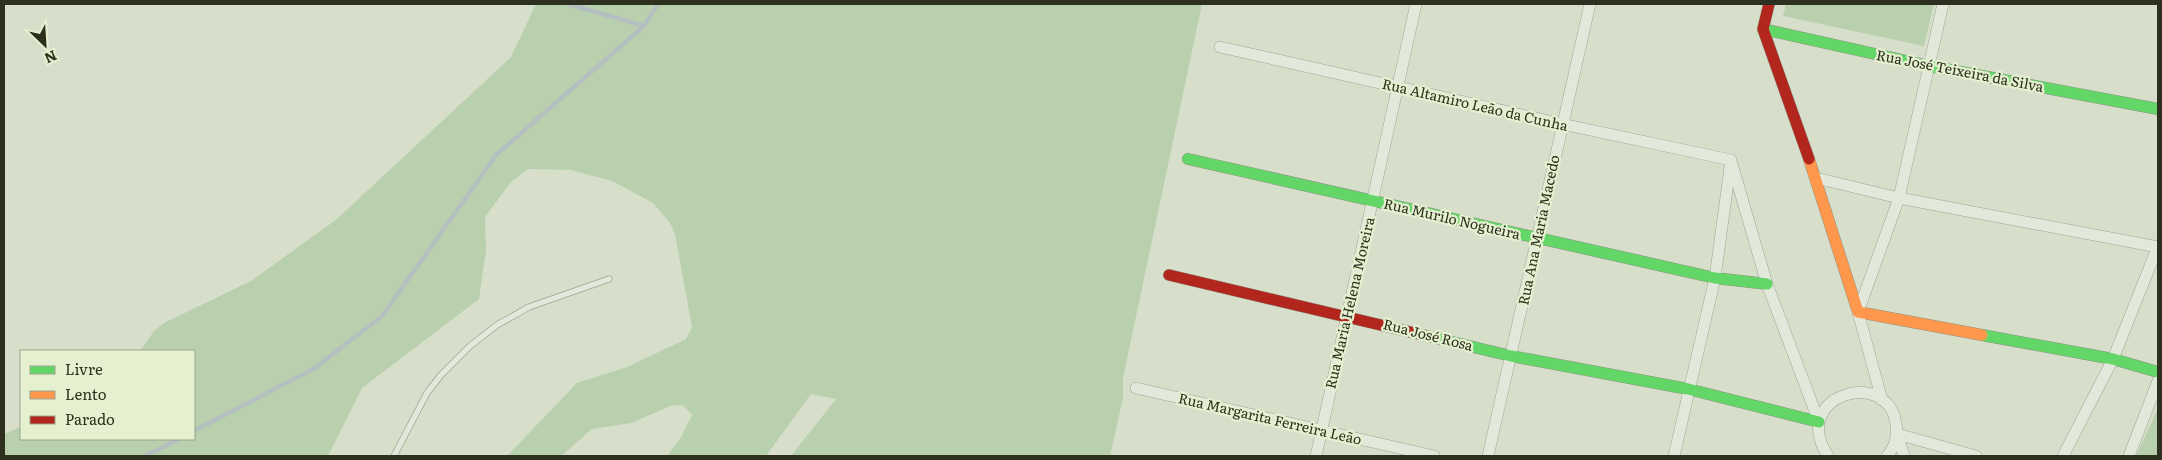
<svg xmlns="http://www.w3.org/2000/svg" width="2162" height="460" viewBox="0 0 2162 460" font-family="Literata,serif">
<rect width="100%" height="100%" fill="#d7dfca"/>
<path fill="#b9d0ae" d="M536,4H1202L1123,378V398L1110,456H791L836,399L811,394L766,456H667L680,439L692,415L683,405L670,406L632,423L592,429L561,456H507L577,383L627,367L686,339L692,327L675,234L670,223L653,203L612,181L571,170L528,169L511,182L485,217L486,250L479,299L362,388L328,456H4V434L21,427V439H194V351H140L154,331L164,323L251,281L337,219L511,57Z
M1786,4H1934L1924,46L1783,16Z
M2158,408V456H2136Z"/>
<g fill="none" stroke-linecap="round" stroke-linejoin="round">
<path stroke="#b3c0bf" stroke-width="4.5" d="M568,4L644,26
M194,431L315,368L382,316L497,154L644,26L658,4
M145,456L179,439"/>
<g stroke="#9fa494" stroke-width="7">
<path id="lane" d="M394,456L427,393L441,375L470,346L497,325L529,307L609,279"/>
</g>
<g stroke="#9fa494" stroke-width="12">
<path id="street" d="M1220,47L1562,124L1731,160
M1732,164L1767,284L1819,422
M1816,178L1899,198L2158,247
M1136,388L1434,456
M1882,400L1858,312L1899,198L1943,4
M1897,434L1976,456
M1897,434L1904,456
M1316,456L1416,4
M1488,456L1590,4
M1674,456L1715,278L1731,160
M1828,456C1788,395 1888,366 1896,424C1898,436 1895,447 1887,456
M2063,456L2113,359L2158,246
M2129,456L2158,381"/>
</g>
<g stroke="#8e9384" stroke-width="12">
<path id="fast" d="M1763,29L1929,66L2158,109
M1188,159L1715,278L1767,284
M1423,335L1511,356L1688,389L1819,422
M1982,335L2113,359L2158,372"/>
</g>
<g stroke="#8e9384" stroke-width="12">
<path id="slow" d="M1809,159L1858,312L1982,335"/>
</g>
<g stroke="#8e9384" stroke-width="12">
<path id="jam" d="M1769,4L1763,29L1809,159
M1169,275L1423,335"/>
</g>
<use href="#lane" stroke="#e2e8da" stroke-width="5.5"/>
<use href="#street" stroke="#e2e8da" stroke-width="11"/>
<use href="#fast" stroke="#63d668" stroke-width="11"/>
<use href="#slow" stroke="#ff974d" stroke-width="11"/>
<use href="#jam" stroke="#b3261e" stroke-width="11"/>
</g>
<g text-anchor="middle" stroke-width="4.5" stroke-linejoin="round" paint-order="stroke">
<g font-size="14" fill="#2d301e" stroke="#e4f0d0">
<text transform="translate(1960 71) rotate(11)" y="5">Rua José Teixeira da Silva</text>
<text transform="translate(1475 105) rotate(13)" y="5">Rua Altamiro Leão da Cunha</text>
<text transform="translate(1452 219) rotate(13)" y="5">Rua Murilo Nogueira</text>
<text transform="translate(1539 230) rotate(-78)" y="5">Rua Ana Maria Macedo</text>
<text transform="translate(1350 303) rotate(-77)" y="5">Rua Maria Helena Moreira</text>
<text transform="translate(1428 335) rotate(14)" y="5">Rua José Rosa</text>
<text transform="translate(1270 419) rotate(13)" y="5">Rua Margarita Ferreira Leão</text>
</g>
</g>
<rect width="2162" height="460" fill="none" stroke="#2d301e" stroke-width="10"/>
<rect x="20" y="350" width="175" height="90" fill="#e4f0d0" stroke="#9ba389"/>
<rect x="30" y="366" width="25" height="8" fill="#63d668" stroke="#9ba389"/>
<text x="65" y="375" font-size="15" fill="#2d301e">Livre</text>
<rect x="30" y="391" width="25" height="8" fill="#ff974d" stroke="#9ba389"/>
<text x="65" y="400" font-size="15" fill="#2d301e">Lento</text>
<rect x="30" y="416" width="25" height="8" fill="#b3261e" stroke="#9ba389"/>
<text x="65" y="425" font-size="15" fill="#2d301e">Parado</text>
<g transform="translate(45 45) rotate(155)" stroke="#e4f0d0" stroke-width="4" paint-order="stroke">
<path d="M0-4L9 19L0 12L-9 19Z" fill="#2d301e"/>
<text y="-8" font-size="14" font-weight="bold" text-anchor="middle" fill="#2d301e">N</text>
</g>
</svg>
